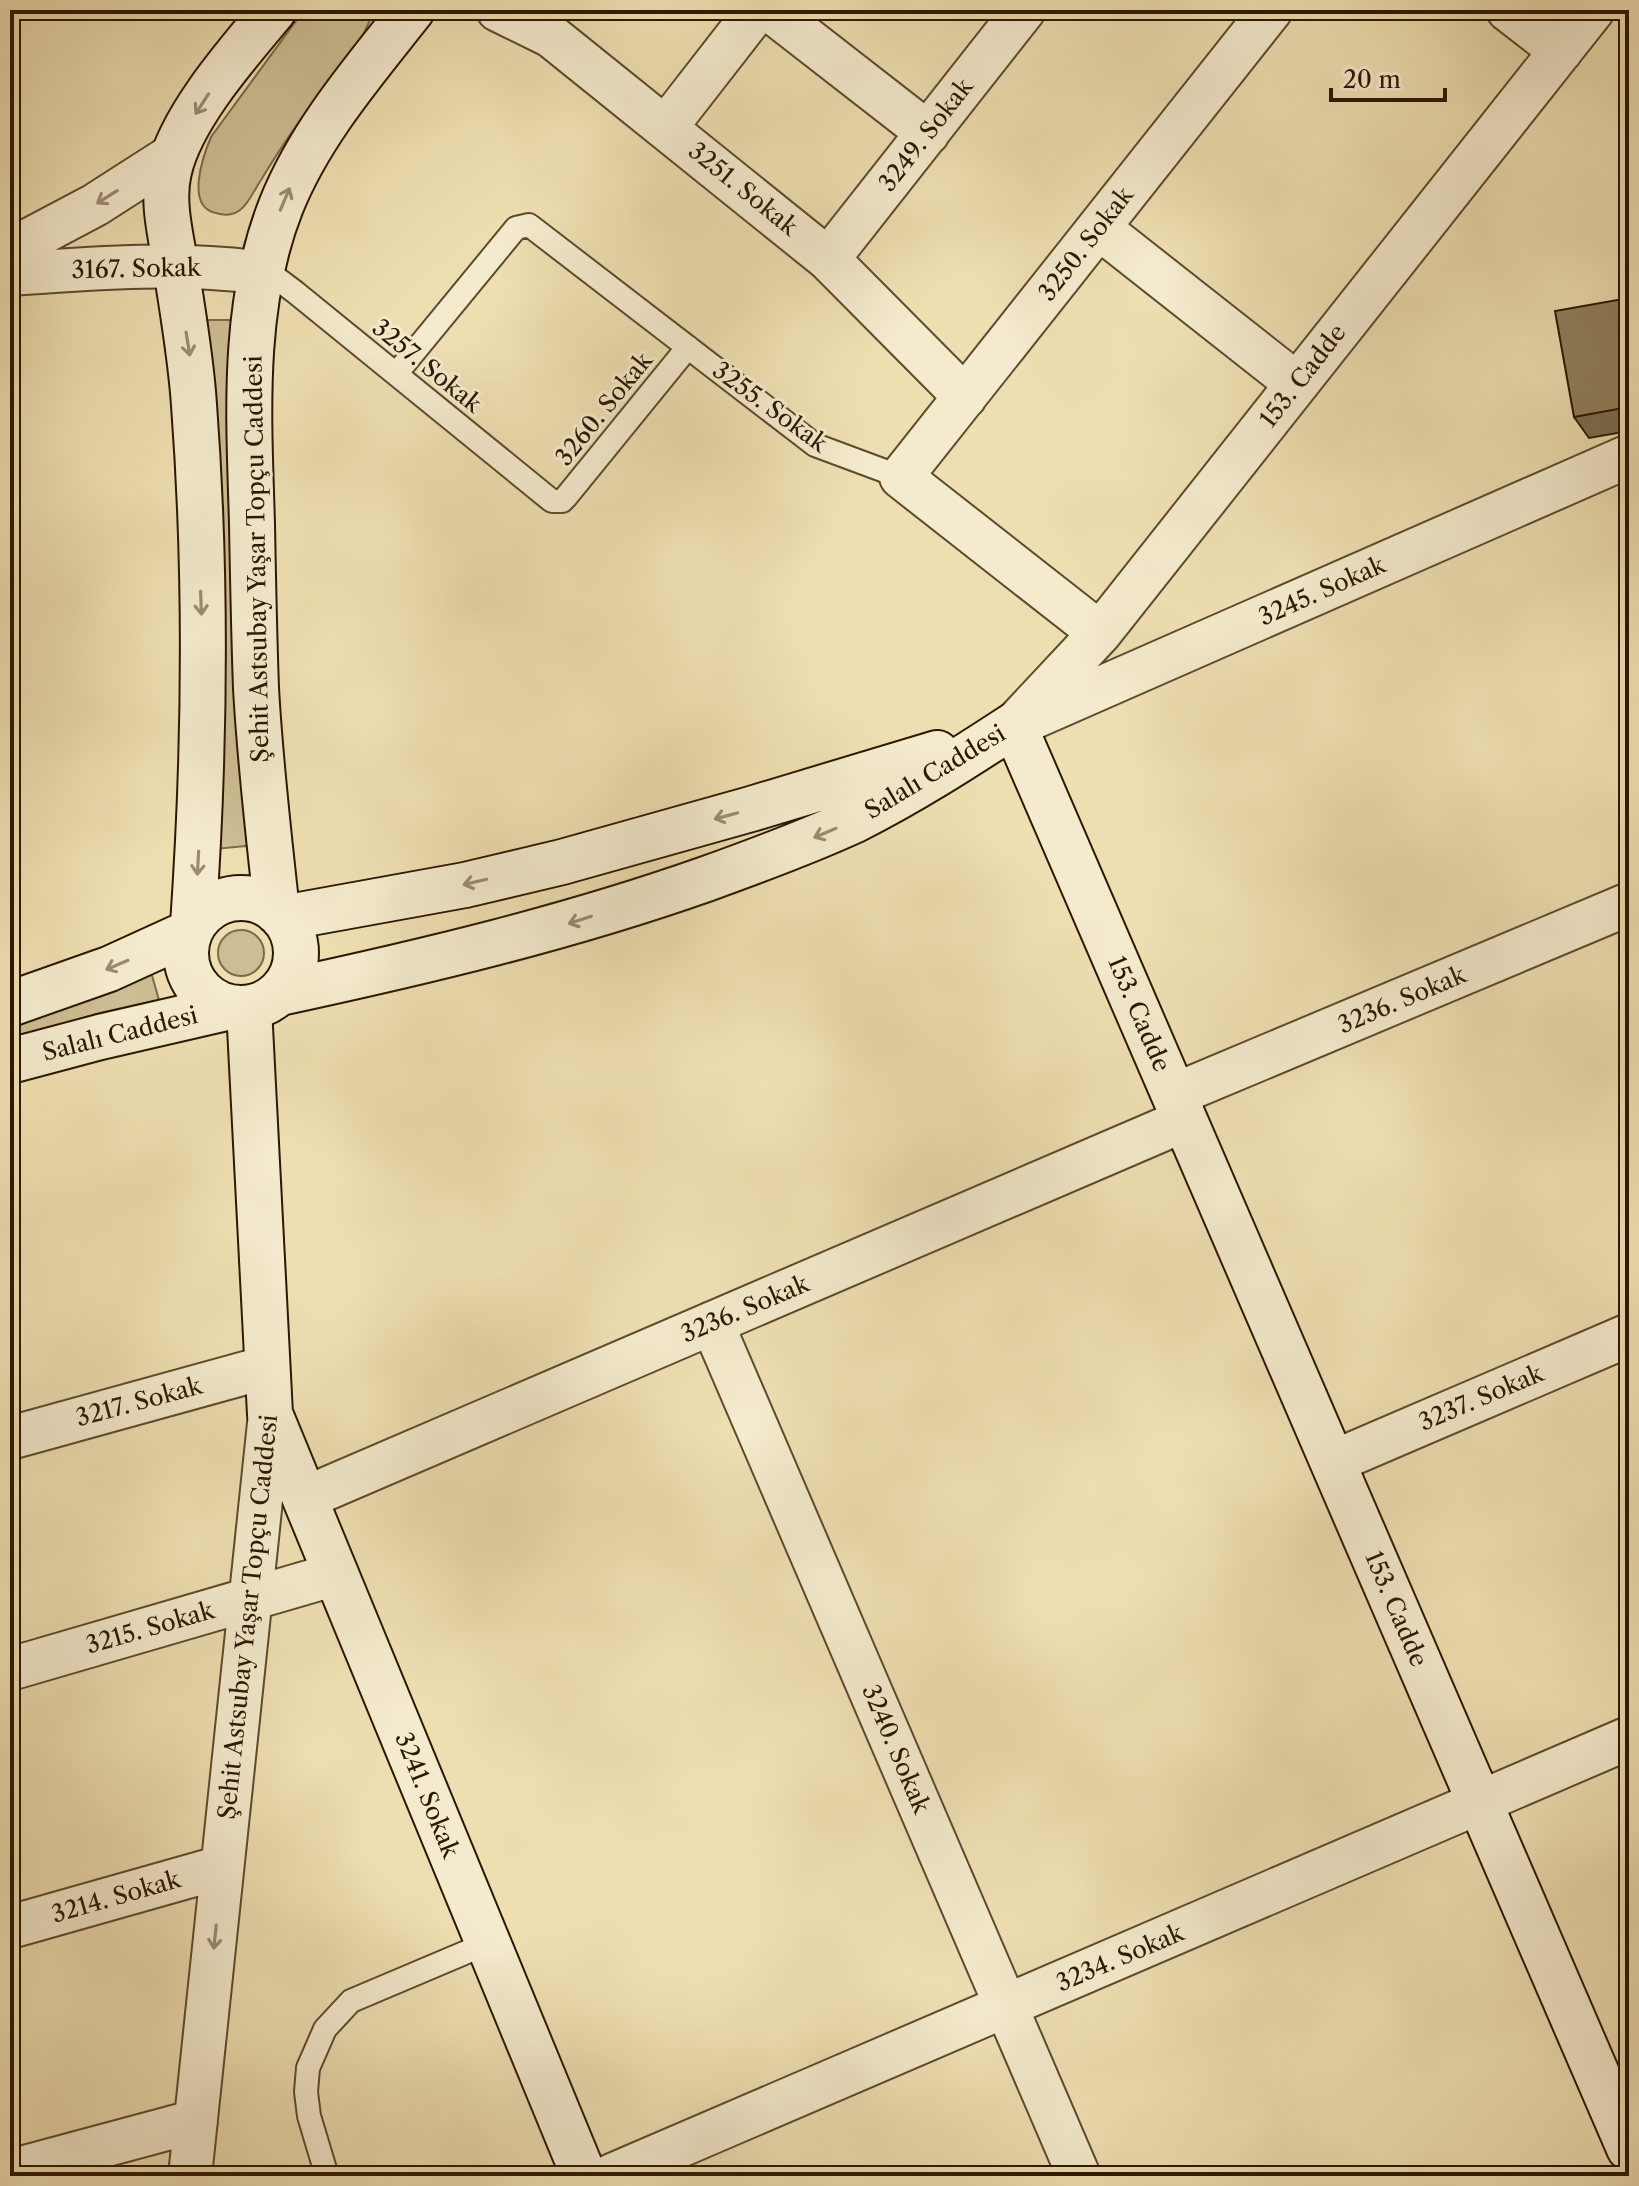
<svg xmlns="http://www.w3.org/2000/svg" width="1639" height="2186" viewBox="0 0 1639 2186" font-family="'Libre Caslon Text',serif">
<rect width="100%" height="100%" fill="#eedfb2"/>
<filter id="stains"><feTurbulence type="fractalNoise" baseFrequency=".0025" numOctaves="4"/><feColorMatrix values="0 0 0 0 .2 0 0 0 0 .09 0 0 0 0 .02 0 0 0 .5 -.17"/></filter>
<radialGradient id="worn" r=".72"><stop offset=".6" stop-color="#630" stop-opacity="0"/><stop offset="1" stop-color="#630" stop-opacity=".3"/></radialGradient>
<path fill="#cdbd94" stroke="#7c6a4a" stroke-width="2" d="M304,10H370V20L364,33C329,81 292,128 261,180C254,190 247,208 235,213C230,215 222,215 216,213C185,207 203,156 211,137Z
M209,320H235L257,848L245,846L216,849L205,324Z
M218 953a23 23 0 1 1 46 0a23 23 0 1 1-46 0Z
M151,972L159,1000L100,1013L10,1040V1020Z"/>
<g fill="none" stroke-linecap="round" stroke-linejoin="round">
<g stroke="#5c4a2c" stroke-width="26">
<path id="lane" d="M262,273L279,280L295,292L552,501H562L566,497L688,347
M396,374L516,228L529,225L815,445L901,477
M327,2176L309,2116L306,2092L308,2068L325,2029L351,2001L488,1943"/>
</g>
<g stroke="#5c4a2c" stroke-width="46">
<path id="street" d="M498,10L551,36L828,259L965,397
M770,10L928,133
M1508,10L1561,51
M666,127L757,10
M1099,228L1297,384
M10,250L95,205L173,155
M828,259L1024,10
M10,274C93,268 179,261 262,273
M1100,633L901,477L1271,10
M1030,719L1629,456
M1014,725L1100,633L1593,10
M1174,1095L1629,904
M712,1323L1079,2176
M10,1438L267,1367
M1333,1462L1629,1335
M305,1498L1185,1120
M10,1669L336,1574
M10,1927L222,1867
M10,2171L196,2121
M190,2176L270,1414
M610,2176L1629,1738"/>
</g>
<g stroke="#2b1800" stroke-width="48">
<path id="secondary" d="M1014,725L1629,2148
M186 953a55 55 0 1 1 110 0a55 55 0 1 1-110 0Z
M277,912C269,837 260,763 256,688C254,634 253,579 252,524C249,419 241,307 281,206C310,133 364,71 412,10
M283,918L465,885L562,862L751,809L937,753
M193,925C205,752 207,578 194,405C191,357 182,309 175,261C170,233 162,200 169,171C181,117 238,53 274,10
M280,993C424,962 567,928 706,879C756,861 805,843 853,821C909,793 962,759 1014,725
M10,1004L109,969L188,933
M249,1008L270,1414L584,2176
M10,1061L100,1037L230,1007"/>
</g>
<use href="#lane" stroke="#f4eacd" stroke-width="22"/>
<use href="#street" stroke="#f4eacd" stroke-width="42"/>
<use href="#secondary" stroke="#f4eacd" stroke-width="44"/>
</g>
<path fill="#7c6d50" stroke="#2b1800" stroke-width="2" d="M1629,298V431L1589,438L1574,417Z"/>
<path fill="#907f5d" stroke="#2b1800" stroke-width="2" d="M1629,298V407L1574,417L1555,311Z"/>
<defs><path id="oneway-shaft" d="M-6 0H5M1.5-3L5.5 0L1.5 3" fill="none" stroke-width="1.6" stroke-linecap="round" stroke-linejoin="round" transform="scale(2)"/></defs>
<g stroke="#9a8c71">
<use href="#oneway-shaft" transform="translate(202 104) rotate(123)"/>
<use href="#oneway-shaft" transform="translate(107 197) rotate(148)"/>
<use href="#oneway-shaft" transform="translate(285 199) rotate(-67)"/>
<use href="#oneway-shaft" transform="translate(188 344) rotate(81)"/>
<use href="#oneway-shaft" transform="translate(201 603) rotate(88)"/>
<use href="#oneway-shaft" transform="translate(726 816) rotate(165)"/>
<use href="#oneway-shaft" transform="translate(825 833) rotate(157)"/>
<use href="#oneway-shaft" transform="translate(198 863) rotate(93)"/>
<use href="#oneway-shaft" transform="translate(475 882) rotate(167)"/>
<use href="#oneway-shaft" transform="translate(580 920) rotate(162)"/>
<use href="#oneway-shaft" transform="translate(117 965) rotate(157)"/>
<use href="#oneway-shaft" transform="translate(215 1937) rotate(96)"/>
</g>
<g text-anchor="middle" stroke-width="6" stroke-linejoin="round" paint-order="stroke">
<g font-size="24" fill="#2b1800" stroke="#f4eacd">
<text transform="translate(926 135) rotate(-52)" y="8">3249. Sokak</text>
<text transform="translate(743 189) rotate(39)" y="8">3251. Sokak</text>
<text transform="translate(1086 244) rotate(-52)" y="8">3250. Sokak</text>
<text transform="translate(136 269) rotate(-1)" y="8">3167. Sokak</text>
<text transform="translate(427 366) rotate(39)" y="8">3257. Sokak</text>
<text transform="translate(1303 376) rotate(-52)" y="8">153. Cadde</text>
<text transform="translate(770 407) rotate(36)" y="8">3255. Sokak</text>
<text transform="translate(604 409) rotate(-51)" y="8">3260. Sokak</text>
<text transform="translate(257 559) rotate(-91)" y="8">Şehit Astsubay Yaşar Topçu Caddesi</text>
<text transform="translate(1322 591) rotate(-24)" y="8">3245. Sokak</text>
<text transform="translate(935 772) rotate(-31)" y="8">Salalı Caddesi</text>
<text transform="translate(1402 1000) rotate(-23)" y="8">3236. Sokak</text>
<text transform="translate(1139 1014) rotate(67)" y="8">153. Cadde</text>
<text transform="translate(120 1034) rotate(-14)" y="8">Salalı Caddesi</text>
<text transform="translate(745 1309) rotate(-23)" y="8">3236. Sokak</text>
<text transform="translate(1481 1398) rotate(-23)" y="8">3237. Sokak</text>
<text transform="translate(139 1402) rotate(-15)" y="8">3217. Sokak</text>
<text transform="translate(1396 1609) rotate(67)" y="8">153. Cadde</text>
<text transform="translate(248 1617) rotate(-84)" y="8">Şehit Astsubay Yaşar Topçu Caddesi</text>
<text transform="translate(150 1628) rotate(-16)" y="8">3215. Sokak</text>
<text transform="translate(896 1749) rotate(67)" y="8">3240. Sokak</text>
<text transform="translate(427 1795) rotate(68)" y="8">3241. Sokak</text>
<text transform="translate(116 1897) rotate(-16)" y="8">3214. Sokak</text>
<text transform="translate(1120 1958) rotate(-23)" y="8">3234. Sokak</text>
</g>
</g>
<rect width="1639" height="2186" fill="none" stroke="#eedfb2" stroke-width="40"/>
<rect x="12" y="12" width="1615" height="2162" fill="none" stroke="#2b1800" stroke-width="4"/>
<rect x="20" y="20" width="1599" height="2146" fill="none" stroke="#2b1800" stroke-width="2"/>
<path d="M1331 88v12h114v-12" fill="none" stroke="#2b1800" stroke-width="4"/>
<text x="1343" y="88" font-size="24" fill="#2b1800" stroke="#f4eacd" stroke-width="6" paint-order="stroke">20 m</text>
<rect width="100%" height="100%" filter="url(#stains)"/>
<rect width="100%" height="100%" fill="url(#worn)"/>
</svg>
